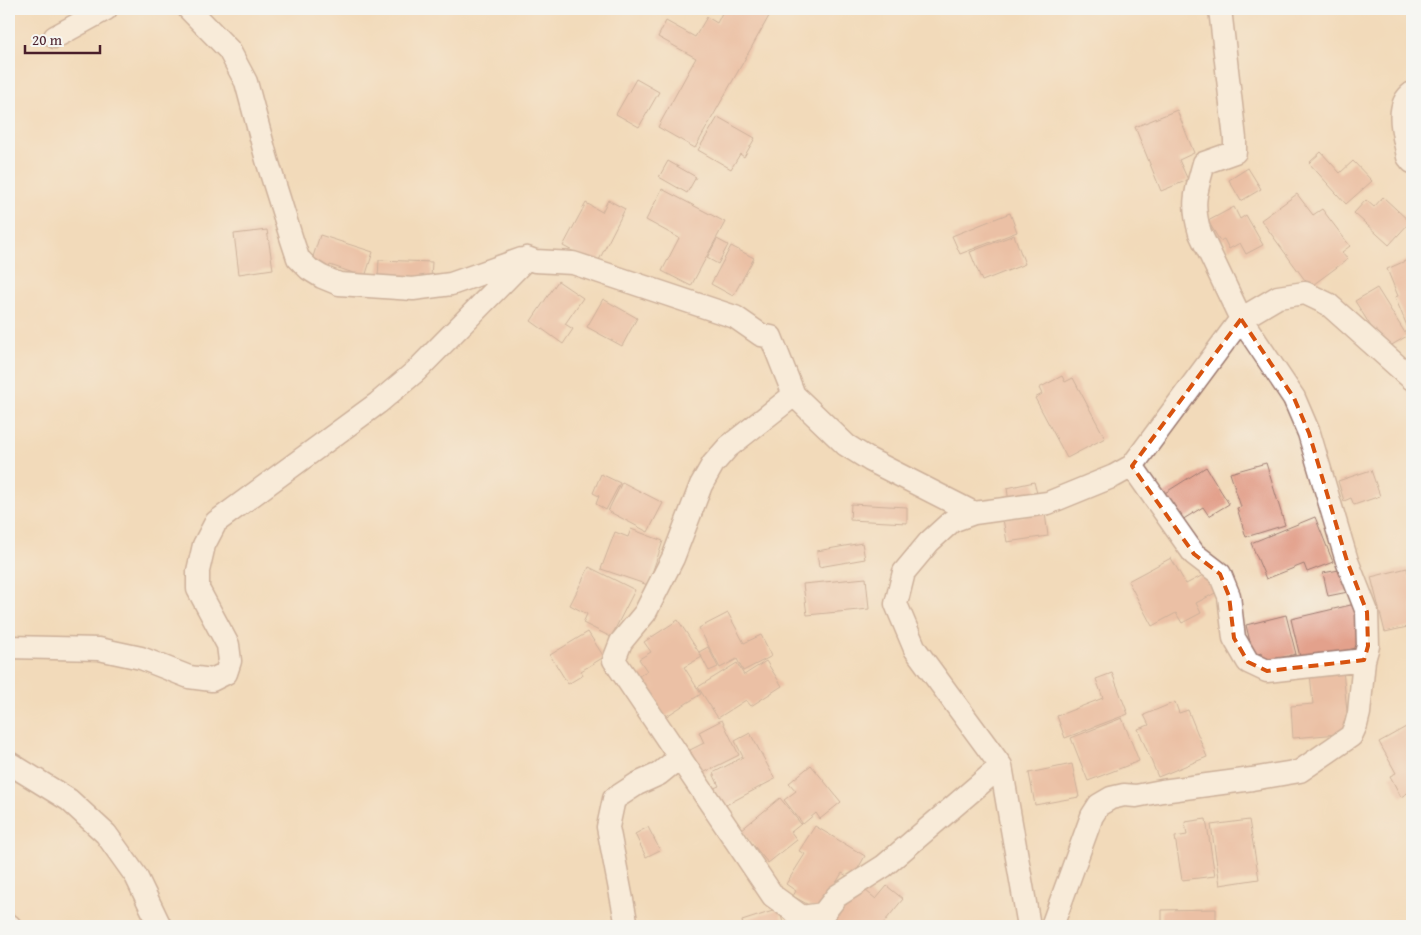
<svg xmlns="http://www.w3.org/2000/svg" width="1421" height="935" viewBox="0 0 1421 935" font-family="'Gentium Book Plus',serif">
<rect width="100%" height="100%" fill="#f6f6f2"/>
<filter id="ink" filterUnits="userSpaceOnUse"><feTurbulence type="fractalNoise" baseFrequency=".02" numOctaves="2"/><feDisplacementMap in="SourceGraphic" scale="10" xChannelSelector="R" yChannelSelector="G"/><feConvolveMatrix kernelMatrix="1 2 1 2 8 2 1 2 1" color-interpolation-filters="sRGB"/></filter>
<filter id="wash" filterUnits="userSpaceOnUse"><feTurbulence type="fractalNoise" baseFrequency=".0096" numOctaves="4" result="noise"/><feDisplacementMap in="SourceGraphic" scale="20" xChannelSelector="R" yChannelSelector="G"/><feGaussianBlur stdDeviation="1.12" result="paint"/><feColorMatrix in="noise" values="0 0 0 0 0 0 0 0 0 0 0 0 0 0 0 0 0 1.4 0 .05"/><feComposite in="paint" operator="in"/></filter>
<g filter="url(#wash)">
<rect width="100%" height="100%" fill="#f2daba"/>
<g id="blocks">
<path fill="#e3a18c" d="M724,9H773L695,148L658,127L696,58L658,37L666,21L695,37L707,17L717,23Z
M814,9H828L824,15Z
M636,79L659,92L639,127L616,114Z
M1177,110L1194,153L1179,160L1188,180L1161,191L1135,127Z
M718,117L755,138L744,157L740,154L731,169L698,150Z
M1321,152L1340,173L1353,161L1372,181L1346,204L1309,163Z
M668,161L696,177L687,193L659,177Z
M1248,168L1261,189L1241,201L1229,180Z
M662,189L725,222L691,286L662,271L679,238L646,220Z
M1297,194L1313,215L1322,209L1350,246L1342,252L1348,259L1310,287L1261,220Z
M1383,197L1410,222L1389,245L1354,213L1366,200L1374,207Z
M608,200L625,209L597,264L563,246L586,203L602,212Z
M1234,207L1240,219L1246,215L1263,245L1246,254L1240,243L1229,249L1224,239L1220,241L1208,221Z
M1010,213L1017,232L960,254L952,236Z
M267,230L273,269L239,274L234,234Z
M320,235L373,252L365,277L330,265L328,272L310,266Z
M1014,235L1025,264L982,281L970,252Z
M717,239L728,245L718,264L707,258Z
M731,246L754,258L733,296L711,284Z
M1412,258V338L1395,297L1398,296L1387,269Z
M379,260L432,262L431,278L378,277Z
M558,281L583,298L565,324L573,329L563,344L531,321Z
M1377,288L1407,336L1385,349L1355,301Z
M603,299L637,318L622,346L587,327Z
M1062,376L1065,382L1073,378L1105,438L1067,458L1035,398L1042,394L1039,388Z
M1266,463L1285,525L1246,537L1237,508L1241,507L1230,473Z
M1206,467L1229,504L1209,516L1203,507L1177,523L1160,496Z
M1371,470L1380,496L1354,505L1351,498L1344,501L1338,481Z
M601,474L620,483L606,510L596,504L599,496L593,493Z
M622,482L663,503L648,532L608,511Z
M1034,482L1038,497L1009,503L1007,488Z
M851,504L907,507V523L850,520Z
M1045,513L1048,536L1007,542L1003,519Z
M1315,517L1333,562L1307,572L1304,564L1266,579L1251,543Z
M631,529L663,541L648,585L601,569L615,532L628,537Z
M862,543L865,559L819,567L817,551Z
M1171,558L1186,584L1211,571L1221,590L1196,603L1201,613L1182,623L1176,613L1152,626L1128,581Z
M589,567L635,590L611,637L583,623L587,614L570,605Z
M1407,568L1412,587V626L1385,632L1371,577Z
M1344,569L1348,592L1328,596L1323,573Z
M866,578L869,609L807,615L803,584Z
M1355,604L1365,646L1301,661L1291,619Z
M728,613L744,643L761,635L772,656L743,671L737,659L720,668L699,628Z
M1286,615L1296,654L1264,662L1262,653L1253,655L1246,625Z
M678,620L702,657L684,667L701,694L665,717L639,676L647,671L639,659L651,652L644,642Z
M588,632L604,657L581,671L583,675L568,684L550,655Z
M708,647L718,667L709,671L699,652Z
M766,661L782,686L751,706L746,700L718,718L698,687L737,663L744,675Z
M1343,670L1349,733L1293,738L1291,706L1313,704L1310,673Z
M1112,673L1128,714L1065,738L1057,716L1103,698L1096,679Z
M1175,702L1179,713L1188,710L1207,757L1158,777L1138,729L1149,725L1144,715Z
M1122,718L1139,761L1088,781L1071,738Z
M722,720L739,755L701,774L690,750L704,743L699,732Z
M1406,727L1412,738V790L1401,797L1390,776L1396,773L1379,742Z
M750,733L775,779L724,806L714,788L719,786L713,773L743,757L735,741Z
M1072,764L1079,797L1035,805L1029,773Z
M811,765L841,802L820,819L816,813L803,824L784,800L796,791L789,783Z
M780,798L801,824L791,832L797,840L768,863L741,830Z
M1206,819L1215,876L1182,880L1175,837L1187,835L1185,822Z
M1249,820L1259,879L1220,885L1211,825Z
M815,826L865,856L852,879L842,873L819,911L793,896L796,891L786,884L805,854L799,851Z
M648,827L660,850L646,857L635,834Z
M887,886L903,899L881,926H837L827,918L840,901L846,905L861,887L876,899Z
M779,909L784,926H743L742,921Z
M1216,909V926H1162V910Z
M1412,921V926H1402Z"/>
</g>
</g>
<g filter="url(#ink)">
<use href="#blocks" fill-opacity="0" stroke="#9e7c72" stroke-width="1"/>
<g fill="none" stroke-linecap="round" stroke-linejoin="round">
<g stroke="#9e7c72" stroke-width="25">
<path id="street" d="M189,9L229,50L246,82L267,160L292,240L298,258L309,269L322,277L339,284L413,289L451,284L522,259
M55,37L106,9
M1412,93C1393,107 1405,138 1408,157L1412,162
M794,395L728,447L713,464L701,485L673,558L645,613L621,642L614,660L773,896L802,917L823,914L837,896L884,866L1001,766
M1132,466L1194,554L1220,574L1229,596L1234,638L1248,662L1267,671L1364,660
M9,647L99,649L141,658L189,677L212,680L226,673L230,661L228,645L198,589V571L204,545L216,522L378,403L416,371L527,258L535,261L573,263L735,317L761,335L771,337L794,395L846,445L870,460L974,513
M9,763L69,800L106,834L136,876L160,926
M9,926H10
M627,926L608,827L614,799L637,784L659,774L680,757
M1029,926L1001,766L915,649L896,604L904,572L929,542L952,521L974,513L1048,503L1114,476L1132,466L1241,319L1278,297L1305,293L1328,304L1412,379
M1052,926L1092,816L1099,805L1111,798L1124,795L1136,796L1162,791L1252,779L1300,771L1351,736L1356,725L1359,713L1364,660L1368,646L1367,612L1347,561L1309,433L1294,398L1241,319L1200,233C1191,203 1196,192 1204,163L1235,152V139L1220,9"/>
</g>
<use href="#street" stroke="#fff" stroke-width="22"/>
</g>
</g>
<path d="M0 0H1421V935H0ZM1241,319L1294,398L1309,433L1347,561L1367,612L1368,646L1364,660L1267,671L1248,662L1234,638L1229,596L1220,574L1194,554L1132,466Z" fill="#f2daba" fill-opacity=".55" fill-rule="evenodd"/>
<path fill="none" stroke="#d8530f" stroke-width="4" stroke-dasharray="10 6" stroke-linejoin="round" d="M1241,319L1294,398L1309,433L1347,561L1367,612L1368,646L1364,660L1267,671L1248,662L1234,638L1229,596L1220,574L1194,554L1132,466Z"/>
<rect width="1421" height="935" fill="none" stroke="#f6f6f2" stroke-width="30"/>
<path d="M25 45v8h75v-8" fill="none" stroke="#4a1f2b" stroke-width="2.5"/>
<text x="32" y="45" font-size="15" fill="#4a1f2b" stroke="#f6f6f2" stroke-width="4" paint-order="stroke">20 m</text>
</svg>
